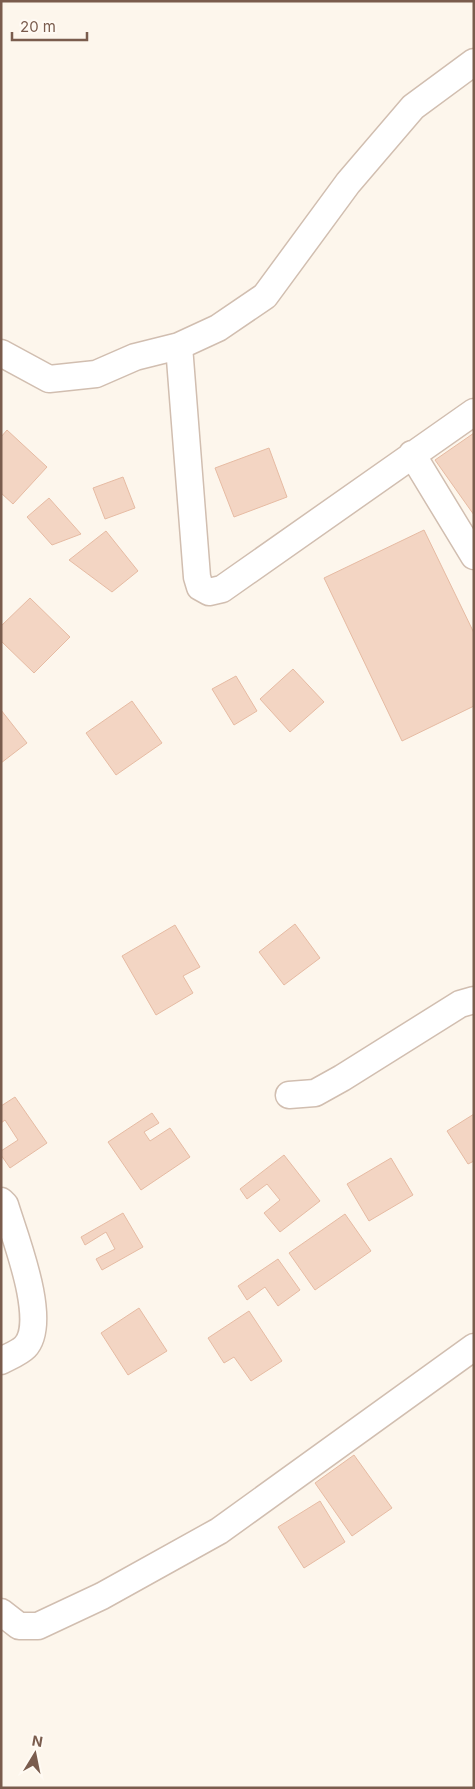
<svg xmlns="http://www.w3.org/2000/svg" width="475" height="1789" viewBox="0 0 475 1789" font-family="Inter,sans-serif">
<rect width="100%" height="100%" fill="#fdf6ec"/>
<path fill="#f3d5c3" stroke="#e6bba3" d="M7,430L47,467L13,504L1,493V437Z
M474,433V515L435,460Z
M269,448L287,497L234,517L215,468Z
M123,477L135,508L105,519L93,488Z
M49,498L81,534L52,545L27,517Z
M424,530L474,633V706L402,741L324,578Z
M106,531L138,571L112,592L69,560Z
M30,598L70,637L34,673L1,641V626Z
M293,669L324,702L290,732L260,699Z
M236,676L257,711L234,725L212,689Z
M132,701L162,743L116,775L86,733Z
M1,710L27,743L1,763Z
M295,924L320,958L284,985L259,952Z
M175,925L200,967L183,976L193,993L156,1015L122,956Z
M15,1097L47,1143L10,1168L1,1155V1151L18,1140L5,1120L1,1123V1106Z
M152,1113L159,1123L144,1132L150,1141L170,1128L190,1157L141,1190L108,1142Z
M474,1114V1161L468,1164L447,1131Z
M284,1155L320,1201L280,1232L264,1213L280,1200L267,1184L247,1199L240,1189Z
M391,1158L413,1195L369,1221L347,1184Z
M123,1213L143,1247L102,1270L96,1259L115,1249L106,1232L85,1245L81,1237Z
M345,1214L371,1251L315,1290L289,1253Z
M278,1259L300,1290L278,1306L265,1287L247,1300L238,1286Z
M139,1308L167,1351L128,1375L101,1333Z
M249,1311L282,1361L251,1381L234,1357L224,1363L208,1338Z
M354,1455L392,1508L352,1536L315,1483Z
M320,1501L345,1542L304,1568L278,1527Z"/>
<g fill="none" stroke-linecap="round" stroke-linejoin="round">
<g stroke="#d1beb0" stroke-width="29">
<path id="street" d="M179,346L197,577L200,587L209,592L222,589L474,412
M1,353L49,379L96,374L135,357L179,346L218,328L265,296L348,183L413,107L474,62
M412,454L474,556
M289,1095L315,1093L342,1078L460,1004L474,1000
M1,1201L5,1205C14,1235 49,1322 25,1347C19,1353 8,1357 1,1361
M1,1612L19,1626H38L102,1596L219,1531L474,1347"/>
</g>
<use href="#street" stroke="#fff" stroke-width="26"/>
</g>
<rect width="475" height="1789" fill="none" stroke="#7a5c4d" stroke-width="5"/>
<g transform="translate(35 1754) rotate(10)" stroke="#fffaf3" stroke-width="4" paint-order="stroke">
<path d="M0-4L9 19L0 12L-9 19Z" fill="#7a5c4d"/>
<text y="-8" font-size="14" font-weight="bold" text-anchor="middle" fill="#7a5c4d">N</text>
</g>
<path d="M12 32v8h75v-8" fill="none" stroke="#7a5c4d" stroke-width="2.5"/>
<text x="20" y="32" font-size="15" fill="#7a5c4d" stroke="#fffaf3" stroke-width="4" paint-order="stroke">20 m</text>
</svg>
